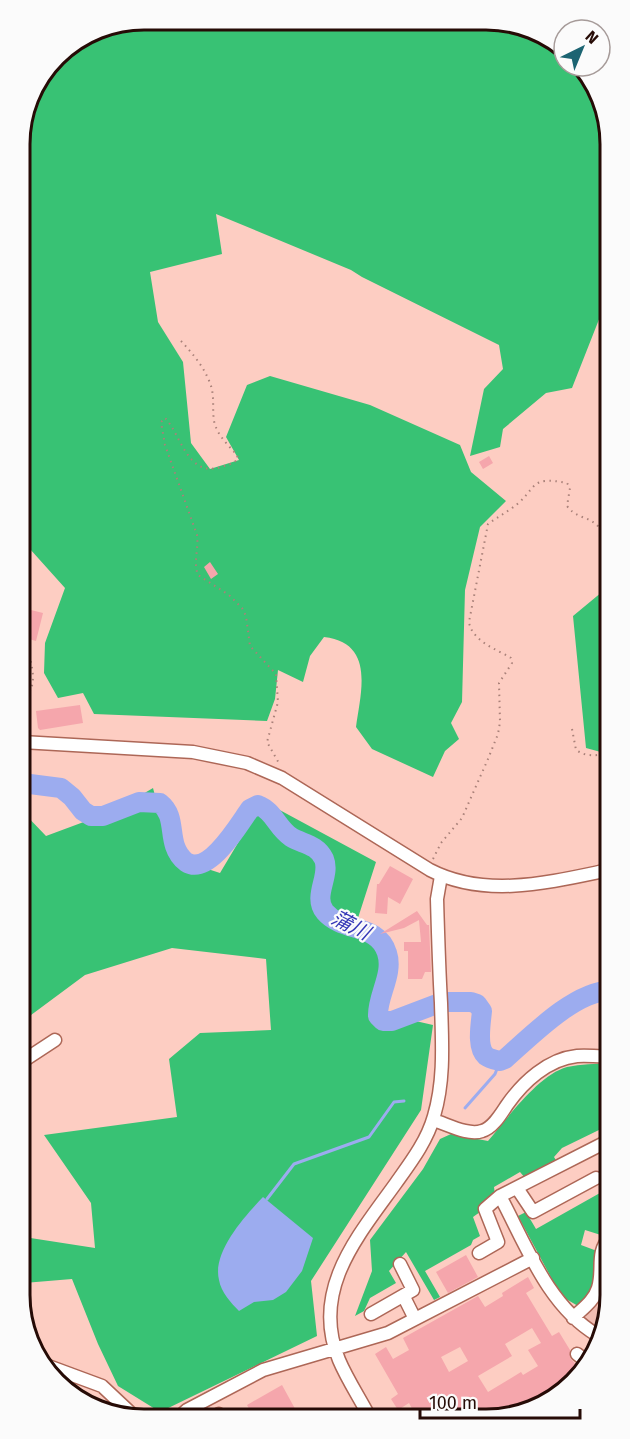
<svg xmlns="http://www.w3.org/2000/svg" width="630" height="1439" viewBox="0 0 630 1439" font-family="'Fira Sans','Noto Sans JP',sans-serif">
<rect width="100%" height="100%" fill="#fdcdc2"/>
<path fill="#f1bdb2" d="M610,1247V1303L599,1332L586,1322V1312L606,1284V1250Z"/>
<path fill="#38c274" d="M144,20L511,22L564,48V66H578L606,111L607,299L572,388L546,393L503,429L500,447L470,456L484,389L503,369L499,345L362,277L351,270L216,214L222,254L150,272L158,322L183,362L191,443L210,469L239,460L226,437L247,385L270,376L370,405L460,445L471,472L506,501L480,527L465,590L462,702L451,723L459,739L445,751L433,777L372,749L356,727C361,691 375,643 324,637L310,656L303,682L278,670L275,699L267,721L94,714L83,693L58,698L44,673L45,643L65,588L21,539L20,136L32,89L62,51L97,29Z
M608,587V754L586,748L573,616Z
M153,788L171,857L220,873L263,801L376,862L358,918L385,943V1014L433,1025L421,1110L311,1281L317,1336L160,1412L118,1386L98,1344L72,1279L24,1283V1237L95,1248L91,1203L44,1135L177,1117L169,1059L200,1033L271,1030L266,959L172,948L85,975L23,1021L22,811L46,836L116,810Z
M609,1063L610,1135L601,1129L562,1148L554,1157L557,1162L526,1179L520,1172L494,1187L495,1195L479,1207L480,1212L473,1217L480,1236L473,1240L471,1245L425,1271L440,1297L434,1300L406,1252L389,1271L396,1283L370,1298L364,1311L355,1316L372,1271L370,1240L423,1169L440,1139L451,1134L488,1141C507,1119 538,1075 567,1067C581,1064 595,1064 609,1063Z
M610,1167V1232L604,1236L585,1230L581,1245L597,1251L594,1292L578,1306L561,1296L518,1216L526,1212L536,1229L607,1189L602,1177Z"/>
<path fill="#9cacef" d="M263,1197L313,1238L302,1271L286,1292L273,1300L254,1302L239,1311C231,1303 221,1292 219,1280C212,1252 245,1216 263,1197Z"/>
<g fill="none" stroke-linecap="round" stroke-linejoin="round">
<path stroke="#9cacef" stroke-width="3" d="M465,1108L495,1074L500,1061
M267,1199L294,1164L369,1137L394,1102L404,1101"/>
<path stroke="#9cacef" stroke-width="20" d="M22,783L61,788L72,797L83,811L91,816H103L139,802L160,803C174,814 170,831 175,846C177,852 181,858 186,862C209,877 239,824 250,809L258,805C274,811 277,828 291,837C302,844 317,844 324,859C331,876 312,896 325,912C343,933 378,923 387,953C394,974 377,996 378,1016L383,1021H392L442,1002H471L477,1004L482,1011C481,1023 476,1047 486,1056C490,1059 496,1060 500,1061L505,1059C530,1037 575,991 609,991"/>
</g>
<path fill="#f5a6ac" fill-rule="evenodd" d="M489,456L493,463L483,469L479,462Z
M210,562L218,574L211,579L204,567Z
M27,609L43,613L36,641L22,637Z
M80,705L83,723L40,730L38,728L36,711Z
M390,866L413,879L400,904L388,897L387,914L375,913L377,884H379Z
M417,911L427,925H429L431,972H425L422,979H408V951H404V942H421L419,920L404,928L380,934Z
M466,1255L478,1277L448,1293L436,1272Z
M528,1277L534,1288L526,1293L552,1336L559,1332L570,1350V1358L582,1371L580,1377L519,1415H454L452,1411L444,1416H416L409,1403L398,1410L391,1399L398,1394L375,1354L386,1347L393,1359L409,1350L403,1338L478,1296L485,1307L503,1296L502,1293ZM532,1328L541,1343L528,1350L538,1366L523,1375L521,1372L488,1392L478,1376L512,1356L505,1344ZM460,1347L468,1361L449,1372L441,1357Z
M282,1385L299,1416H253L247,1405Z"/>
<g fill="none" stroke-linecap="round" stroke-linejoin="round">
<g stroke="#ad6757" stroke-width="15">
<path id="minor" d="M22,742L193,752L247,763L282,778L430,870C486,899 551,882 609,870
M23,1061L55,1040
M433,1120C447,1124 468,1136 482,1131C493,1128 501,1114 507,1105C523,1082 548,1059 577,1056C588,1055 599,1057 609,1056
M517,1188L533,1212L596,1178
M479,1253L498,1242L485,1209L500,1196
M404,1297L415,1319
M371,1314L413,1290L400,1264
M573,1318C582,1309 594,1301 598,1288C604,1269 595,1253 610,1237
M25,1329L26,1330
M597,1335C548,1306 526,1245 500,1196L606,1142
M577,1354L586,1361
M48,1366L102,1386L135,1417
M369,1416C359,1397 347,1379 339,1360C310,1290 358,1236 396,1183C411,1162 427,1141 434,1116C445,1079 442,1041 441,1003C439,969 438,934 437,899L441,876
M179,1417L187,1410L263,1370L388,1333L533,1258
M213,1417L219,1414L220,1417"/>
</g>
<path stroke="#a98179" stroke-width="2" stroke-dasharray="1.5 4.5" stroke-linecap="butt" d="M181,341C193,354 204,367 210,383C215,396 212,408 214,421C217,435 228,445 237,455L238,459C233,464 227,465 221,467C187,478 181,434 165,418L161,422L165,445L197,535C199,548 193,563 198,575L229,595L242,608L246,616L250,646L276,674L278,702L267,742L280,765
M608,580L606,587L608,597
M22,701C36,689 34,675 30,658
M572,729L576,750C586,757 597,756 608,753
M433,859L441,843L462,818L488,759L498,734L500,722L499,683L512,663L511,658C496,649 472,641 469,622L488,524C496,518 504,514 512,508C538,490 527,475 567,483L570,488L567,506C581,524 595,511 608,543"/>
<use href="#minor" stroke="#fff" stroke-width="12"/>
</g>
<g text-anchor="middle" stroke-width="4.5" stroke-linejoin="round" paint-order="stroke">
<g font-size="20" font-style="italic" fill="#3639b7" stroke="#fbfbfb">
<text transform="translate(351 925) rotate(27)" y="7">蒲川</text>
</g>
</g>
<path d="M0 0H630V1439H0ZM144 30H486A114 114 0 0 1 600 144V1295A114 114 0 0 1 486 1409H144A114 114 0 0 1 30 1295V144A114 114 0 0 1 144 30Z" fill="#fbfbfb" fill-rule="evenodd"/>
<path fill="none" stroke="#260b06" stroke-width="3" d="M144 30H486A114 114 0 0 1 600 144V1295A114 114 0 0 1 486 1409H144A114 114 0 0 1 30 1295V144A114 114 0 0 1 144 30Z"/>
<g transform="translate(582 48) rotate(43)"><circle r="28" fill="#fbfbfb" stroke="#a69b99" stroke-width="1.5"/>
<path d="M0-4.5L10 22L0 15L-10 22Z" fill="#1c6472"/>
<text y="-9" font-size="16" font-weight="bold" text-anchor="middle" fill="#260b06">N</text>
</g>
<path d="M420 1409v9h160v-9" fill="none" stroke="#260b06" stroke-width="3"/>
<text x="429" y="1409" font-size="18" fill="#260b06" stroke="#fbfbfb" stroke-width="4.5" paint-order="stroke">100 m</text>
</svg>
